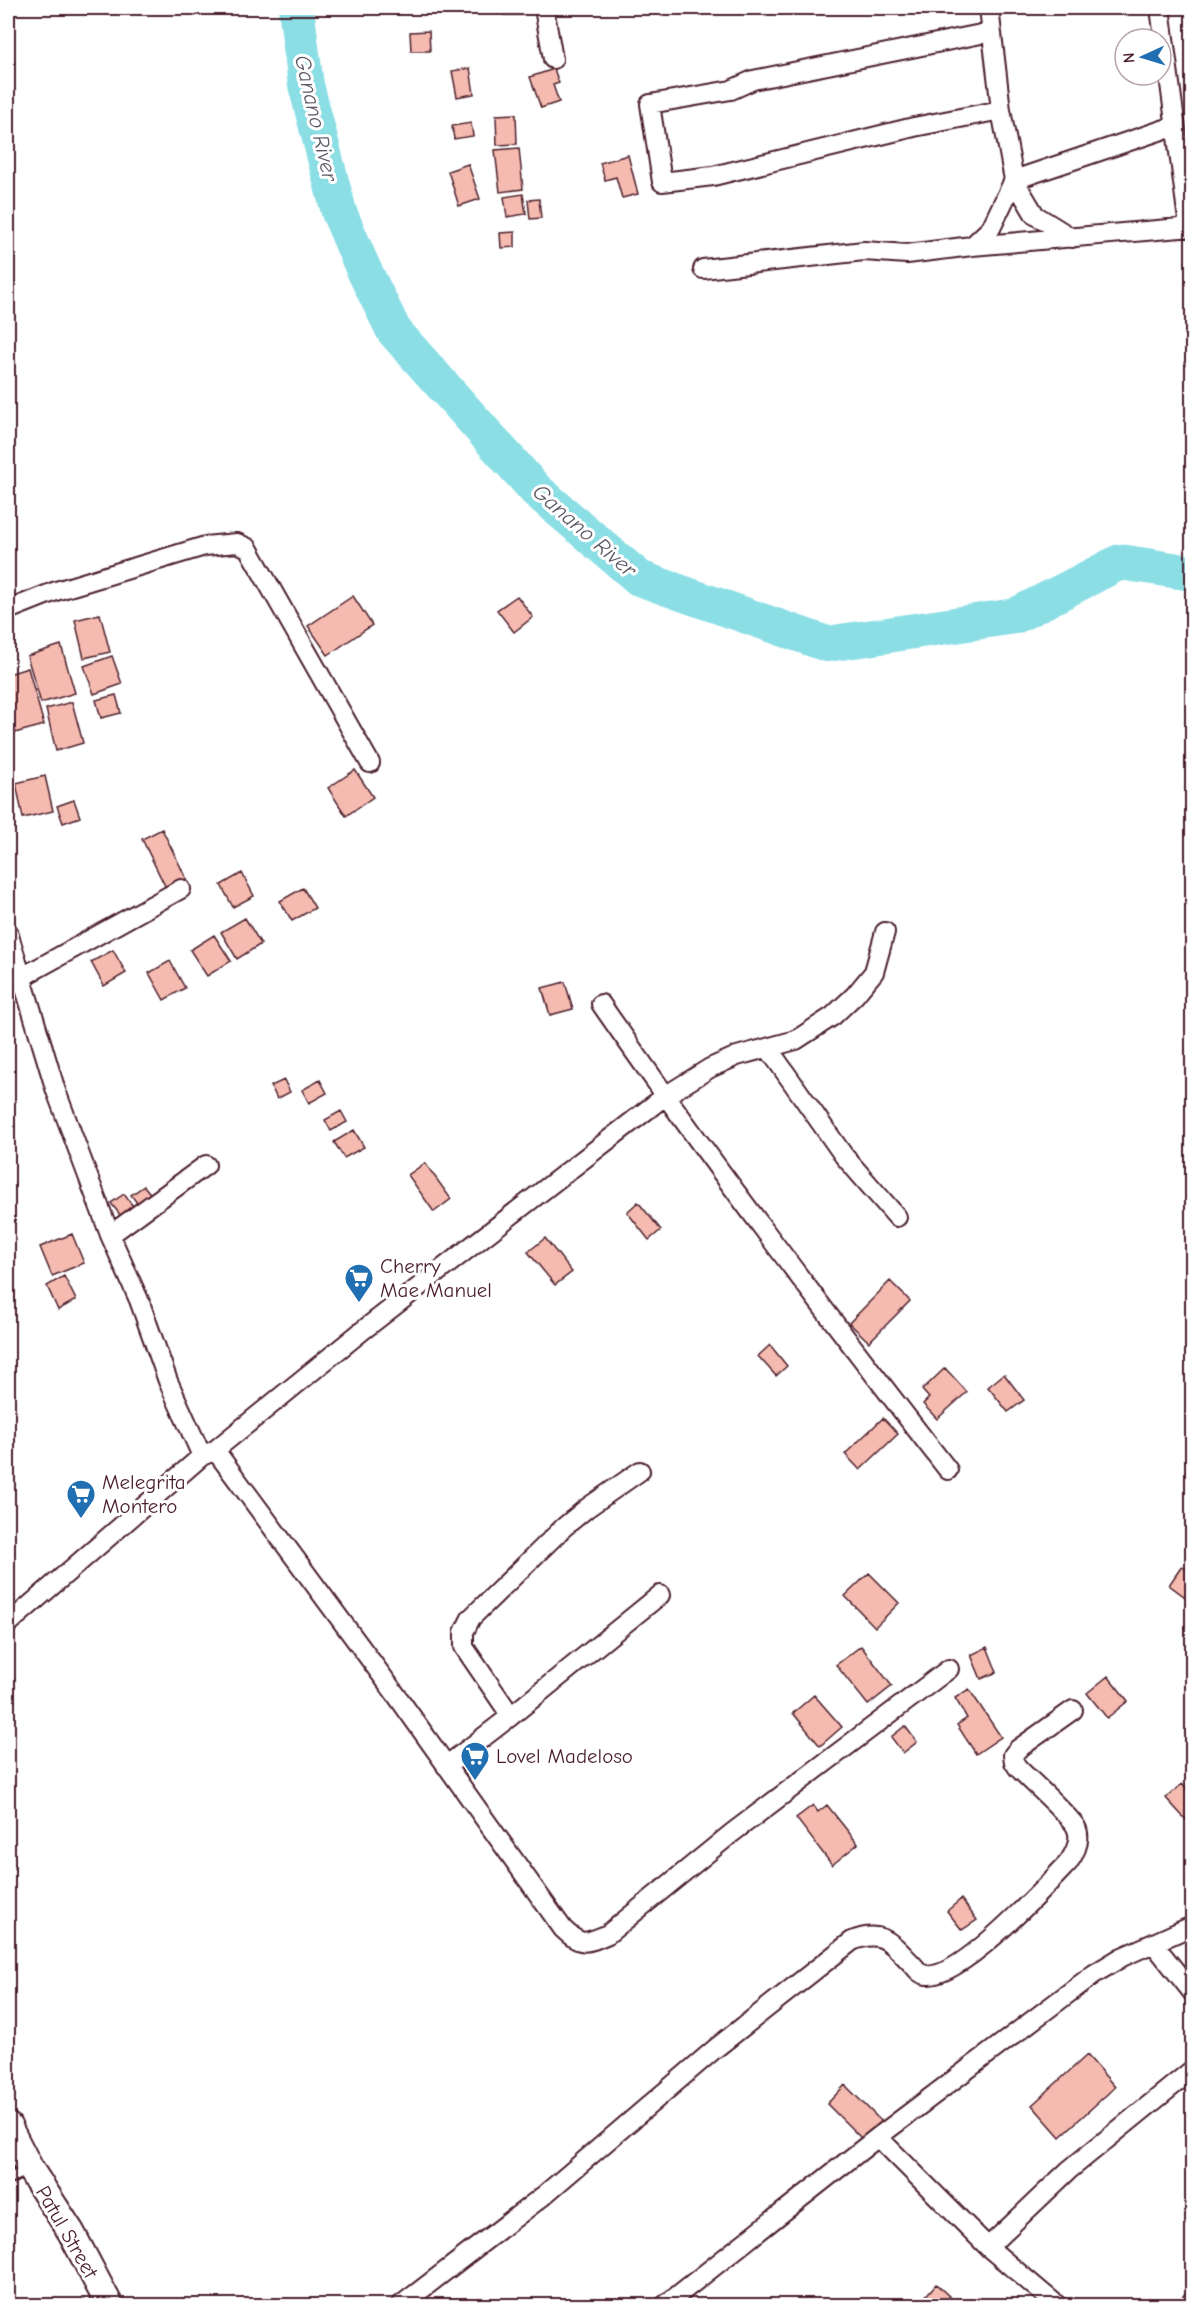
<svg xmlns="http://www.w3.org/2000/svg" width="1200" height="2313" viewBox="0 0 1200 2313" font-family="'Comic Neue',sans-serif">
<rect width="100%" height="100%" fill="#fff"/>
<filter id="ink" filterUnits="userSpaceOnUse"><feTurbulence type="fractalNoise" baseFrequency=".0167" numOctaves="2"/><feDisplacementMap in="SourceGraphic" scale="12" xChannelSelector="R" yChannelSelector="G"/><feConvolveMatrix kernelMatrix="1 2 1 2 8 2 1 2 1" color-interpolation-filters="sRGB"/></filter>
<g filter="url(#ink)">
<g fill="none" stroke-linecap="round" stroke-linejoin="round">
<path stroke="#8cdee5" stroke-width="36" d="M296,8L306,85L339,212L362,266L394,331L536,490L639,578L827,644L1015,616L1120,562L1192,573"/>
</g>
<path fill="#f5bbb0" stroke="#4a1f2b" stroke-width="1.5" d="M504,8H523V15H504Z
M429,31L430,51H411L410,32Z
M470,68L474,94L457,97L452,71Z
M554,69L559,83L553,85L559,102L541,108L530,77Z
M516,114L517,144L497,145L496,115Z
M471,123L473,136L454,139L452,126Z
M519,148L523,189L500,192L495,150Z
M628,155L638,194L622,198L616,177L605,180L600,163Z
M468,164L480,199L459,206L448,171Z
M523,194L526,214L507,217L504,197Z
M539,199L541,218L530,219L528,200Z
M515,232V247L501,248L500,233Z
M353,596L372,625L328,655L308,626Z
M517,596L533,617L514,632L497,610Z
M100,614L110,652L84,658L75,620Z
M61,645L75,693L41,703L27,656Z
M112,656L122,684L94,694L84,666Z
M28,668L44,725L11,734L8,722V674Z
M116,695L121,713L101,718L96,700Z
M72,702L83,743L56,751L46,709Z
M355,770L373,797L346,816L328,788Z
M45,776L53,811L23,818L16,783Z
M74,800L80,817L63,823L57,806Z
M162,829L187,880L167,890L142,839Z
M242,873L254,896L233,907L221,885Z
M303,888L315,908L292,921L280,901Z
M245,918L261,944L237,959L221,932Z
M214,935L231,961L207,976L190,950Z
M113,950L126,973L104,986L91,962Z
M170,961L185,988L164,1000L149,973Z
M565,982L573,1009L550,1015L542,988Z
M284,1080L290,1092L277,1099L271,1086Z
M320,1080L327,1093L309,1103L302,1090Z
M341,1111L347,1122L331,1131L325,1120Z
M354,1130L364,1147L344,1158L334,1142Z
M425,1163L451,1199L434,1212L408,1175Z
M144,1186L153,1197L140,1207L131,1195Z
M124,1194L135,1209L123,1219L111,1203Z
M638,1202L661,1230L649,1240L627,1212Z
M72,1234L84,1263L52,1276L40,1247Z
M545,1238L572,1272L555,1285L528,1252Z
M64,1276L76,1300L58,1310L47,1286Z
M890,1281L910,1301L869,1342L849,1323Z
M770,1345L787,1366L776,1376L758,1356Z
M945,1368L967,1392L937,1419L923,1404L929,1398L922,1390Z
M1004,1374L1024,1400L1008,1412L988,1387Z
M883,1418L898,1434L860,1470L845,1454Z
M1182,1566L1192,1575V1594L1188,1599L1169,1585Z
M869,1573L899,1603L875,1627L845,1596Z
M861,1646L892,1686L868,1705L836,1665Z
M987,1647L997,1672L981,1679L971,1655Z
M1108,1676L1128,1701L1107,1718L1087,1693Z
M969,1689L1001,1737L976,1754L957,1725L967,1718L955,1698Z
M814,1695L842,1727L820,1746L793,1713Z
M905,1726L917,1742L903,1753L891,1737Z
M1182,1784L1192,1795V1814L1186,1820L1166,1798Z
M813,1805L818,1812L827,1805L858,1844L832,1865L796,1818Z
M961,1899L977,1920L962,1930L947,1911Z
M1087,2055L1115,2087L1060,2137L1032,2105Z
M845,2085L882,2122L864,2141L827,2104Z
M936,2284L951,2298L955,2306H917Z"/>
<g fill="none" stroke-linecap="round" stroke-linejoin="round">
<g stroke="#4a1f2b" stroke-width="14">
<path id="service" d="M8,2179L28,2170"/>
</g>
<g stroke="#4a1f2b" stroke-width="22">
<path id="minor" d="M544,8L553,59
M1160,8L1189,228
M991,32L753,80L731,90L650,104L662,182L713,176L914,127L1001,110
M1072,238L1035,215L1014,180L1174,126
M972,246L991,228L1014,180L1001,110L989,8
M703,269L864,251L907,254L972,246L1192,227
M8,610L56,591L205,546L237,543L248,548L370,763
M8,932L56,1091L110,1235L139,1300L168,1381L202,1456
M22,977L181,889
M601,1004C711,1163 829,1317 948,1470
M768,1048L844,1156L897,1217
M110,1235L206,1165
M215,1450L397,1696L563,1929C581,1946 585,1944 608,1934L732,1833L949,1669
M8,1624L202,1456L215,1450L362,1331L665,1096L710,1068L737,1056L796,1040L833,1016L855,995L874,972L885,932
M511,1716L464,1647V1632L471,1618L564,1527L587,1508L640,1471
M446,1766L511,1716L660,1595
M1154,1944L1192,1992
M878,2137L988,2247L1058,2306
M988,2247L1069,2170L1192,2070
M400,2306L543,2196L716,2048L852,1941C883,1928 892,1944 913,1965C917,1970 920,1974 927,1975C960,1979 1044,1888 1068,1863C1075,1853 1082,1839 1076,1827C1072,1818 1028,1778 1018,1768L1014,1762L1013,1755L1018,1749L1073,1710
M664,2306L878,2137L1094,1974L1122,1957L1192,1926
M1188,2306L1192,2301"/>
</g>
<g stroke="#4a1f2b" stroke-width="30">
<path id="secondary" d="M8,2126L30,2169L71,2232L110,2306"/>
</g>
<use href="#service" stroke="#fff" stroke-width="9"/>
<use href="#minor" stroke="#fff" stroke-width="18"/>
<use href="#secondary" stroke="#fff" stroke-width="26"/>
</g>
</g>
<defs>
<g id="supermarket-pin" transform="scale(1.5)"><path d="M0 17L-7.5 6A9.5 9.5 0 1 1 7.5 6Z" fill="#1f6fb2" stroke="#fff"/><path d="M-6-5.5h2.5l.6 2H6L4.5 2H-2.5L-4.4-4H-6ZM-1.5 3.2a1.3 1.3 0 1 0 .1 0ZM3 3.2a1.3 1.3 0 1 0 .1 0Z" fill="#fff"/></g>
</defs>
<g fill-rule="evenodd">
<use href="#supermarket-pin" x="359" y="1278"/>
<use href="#supermarket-pin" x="81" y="1494"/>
<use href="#supermarket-pin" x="475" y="1756"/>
</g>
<g text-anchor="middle" stroke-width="6" stroke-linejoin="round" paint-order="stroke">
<g font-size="21" fill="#4a1f2b" stroke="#fff" text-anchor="start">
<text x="380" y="1273">Cherry<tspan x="380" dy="24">Mae Manuel</tspan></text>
<text x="102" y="1489">Melegrita<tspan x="102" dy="24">Montero</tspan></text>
<text x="496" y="1763">Lovel Madeloso</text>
</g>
<g font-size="21" fill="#4a1f2b" stroke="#fff">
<text transform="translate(67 2232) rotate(60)" y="7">Patul Street</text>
</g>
<g font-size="22" font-style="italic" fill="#5e5863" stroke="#fff">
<text transform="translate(317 118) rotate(77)" y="8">Ganano River</text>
<text transform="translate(585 530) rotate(41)" y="8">Ganano River</text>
</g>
</g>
<rect width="1200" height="2313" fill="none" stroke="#fff" stroke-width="30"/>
<rect x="15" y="15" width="1170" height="2283" fill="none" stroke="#4a1f2b" stroke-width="2" filter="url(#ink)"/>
<g transform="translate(1143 57) rotate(266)"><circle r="28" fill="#ffffff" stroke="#b7a5aa" stroke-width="1.5"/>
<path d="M0-4.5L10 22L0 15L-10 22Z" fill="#1f6fb2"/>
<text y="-9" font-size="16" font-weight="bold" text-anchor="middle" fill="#4a1f2b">N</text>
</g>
</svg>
